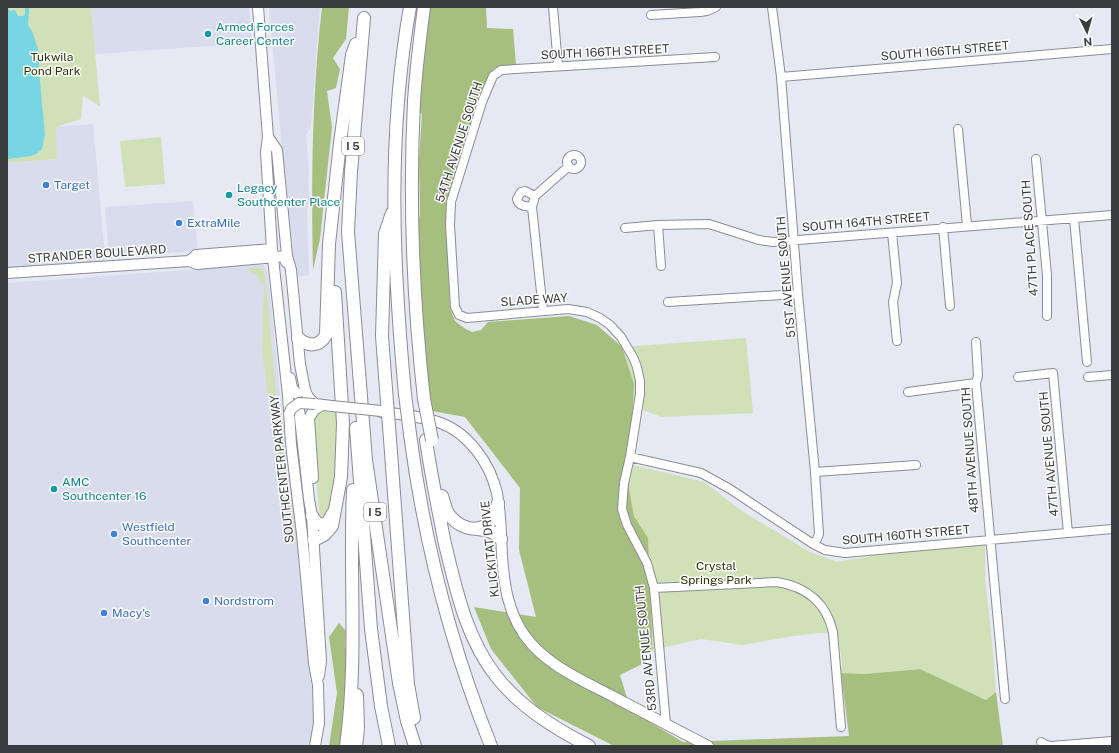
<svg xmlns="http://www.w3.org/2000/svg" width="1119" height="753" viewBox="0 0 1119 753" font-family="'Public Sans',sans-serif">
<rect width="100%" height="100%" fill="#e6e8f3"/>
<path fill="#d8dced" d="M91,7H249L252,43L95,54Z
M269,7H320L311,126L306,135L309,173L308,179L310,204L307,205V211L309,275L294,277Z
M93,124L106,267L7,274V163L57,159L55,127Z
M193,201L198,251L109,257L105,207Z
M257,265H263L266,268L268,273L282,414L299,530L314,719L311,737L308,746H7V283Z"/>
<path fill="#d1e1b7" d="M7,7H91L100,106L83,96L81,119L56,127L57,159L7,163Z
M161,137L165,184L125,187L120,141Z
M258,267L264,271L265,274L278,413L295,533L292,540L289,541V535L292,534L289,510L276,451L262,352L264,284L260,283L257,275L249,272V268Z
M746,338L753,413L662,417L642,410L633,465L704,482L739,509L808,551L837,562L889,553L985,545V578L992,642L996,692L986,700L920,669L865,674L841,673L842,662L838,634L819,633L794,636L742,645L701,639L652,650L648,539L634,516L629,489L634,384L622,347Z
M324,411L338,413C339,430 337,510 323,516L320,515L319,510L312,424C313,416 316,414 324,411Z"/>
<path fill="#a7bf7e" d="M322,7H349L346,39L333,58L340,69L336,88L327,91L332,127L320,239L313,270C311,182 312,94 322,7Z
M429,7H486L487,28L513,29L516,65L495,68L491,73L478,98L447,205L446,217L450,308L455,321L464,328L472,332L481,330L488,322L569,316L597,325L622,347L634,384L629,489L634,516L648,538L652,633V659L620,675L631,711L683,742L849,736L841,673L865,674L920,669L986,700L996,692L1003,746H614L537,707L491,649L474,607L536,617L519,550L520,488L465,417L432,411L429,396L420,284L418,219L420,216L419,160L422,114L419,111Z
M339,623L346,631L345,644L348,660L342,746H329L337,693L329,637Z"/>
<path fill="#78d6e3" d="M26,7H29L28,25L32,31L39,52V71L45,134L42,149L36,154L31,156L7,159V9L11,11L15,10L18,16H22L25,15V8Z"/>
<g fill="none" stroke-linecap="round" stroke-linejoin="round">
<g stroke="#8a8c96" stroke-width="10">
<path id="minor" d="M553,7L558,66
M772,7L781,77L798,294L815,472L819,534L817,539L813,544
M651,15L700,12L707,11L716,7
M781,77L1112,49
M958,129L967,225
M567 162a7 7 0 1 1 14 0a7 7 0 1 1-14 0Z
M1036,159L1047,275V316
M532,207C525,206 518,206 517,199L521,192L525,191L535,196
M1074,218L1087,362
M658,225L661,266
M943,227L950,306
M625,228L658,225L709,224L759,240L773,242L1112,215
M892,233L897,283L893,302L897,341
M668,302L798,294
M543,311L532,207L535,196L569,166
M976,342L978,376L976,383L1005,699
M1018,377L1053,373L1068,533
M1088,377L1112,375
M908,392L976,383
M630,457L701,473L730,489L813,544L825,550L845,553L1112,529
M815,472L916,465
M654,588L777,582C807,587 826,602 833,632L841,727
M666,724L654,588L647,563L627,525L622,509L624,483L630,457L640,394V381L637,367L633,357L621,337L610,325L600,318L587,312L568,309L467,318L459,315L455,307L450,225L451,202L482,102L493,76L501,70L715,57
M1041,742L1046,745L1051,746L1112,741"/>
</g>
<g stroke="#8a8c96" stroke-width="12">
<path id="major" d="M258,7L268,137L266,152L272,249L288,395L291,444L302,534L314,663L318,685L319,723L315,746
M268,137L277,150L287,256L286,262
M287,256L291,270L300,364L305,390L308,397L315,404L332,406
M189,261L196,255L272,249
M7,273L189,261L197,264L287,256
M290,378L292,388L297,394
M299,409L309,499L312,516L321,661L319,676
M381,412C400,414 419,416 438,422C468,432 490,463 497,493C501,514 501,536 502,556C504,585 508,612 525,636C547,666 582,680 614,697C645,713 676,729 708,746
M313,478L309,418L314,410L322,405"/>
</g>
<g stroke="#8a8c96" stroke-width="14">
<path id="highway" d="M364,18L351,172L348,232L366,460L399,683L407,721L415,746
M298,338C308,347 319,347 326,335L329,244L340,143L352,55L356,44
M386,389L382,336L385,234L392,213
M405,394C393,266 387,135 410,7
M424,399C413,300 409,200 414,101C416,69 420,38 424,7
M356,428L371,629L381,706L389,746
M410,434C424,541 451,646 491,746
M390,439L408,684L414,718
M426,440C431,475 438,509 445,544C456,589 466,638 496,676C520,707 554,728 589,746
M442,496C444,502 445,508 448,513C456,526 476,535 489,523C494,518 496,510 498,503
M312,516L316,522L322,525L328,522L333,513
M477,529C487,530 494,531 501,539
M314,540L324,535L332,526L341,477L343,423L335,292
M346,746C358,661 349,575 353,490
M356,746L358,729L357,695"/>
</g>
<use href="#minor" stroke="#fff" stroke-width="8"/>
<use href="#major" stroke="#fff" stroke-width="10"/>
<use href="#highway" stroke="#fff" stroke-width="12"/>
<g stroke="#8a8c96" stroke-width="12" stroke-linecap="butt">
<path id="major-bridge" d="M332,406L381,411
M289,414L291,409L299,403L315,404"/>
</g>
<g stroke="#8a8c96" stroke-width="14" stroke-linecap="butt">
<path id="highway-bridge" d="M386,389L390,439
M405,394L410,434
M424,399L432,440"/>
</g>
<use href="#major-bridge" stroke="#fff" stroke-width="10"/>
<use href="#highway-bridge" stroke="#fff" stroke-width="12"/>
</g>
<g fill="#0f9aa8" stroke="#fff" stroke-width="1.5">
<circle cx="208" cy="34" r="4"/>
<circle cx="229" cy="195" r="4"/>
<circle cx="54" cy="489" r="4"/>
</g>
<g fill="#3f7fe0" stroke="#fff" stroke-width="1.5">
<circle cx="46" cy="185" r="4"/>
<circle cx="179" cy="223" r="4"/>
<circle cx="114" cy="534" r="4"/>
<circle cx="206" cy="601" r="4"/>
<circle cx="104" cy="613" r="4"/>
</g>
<g text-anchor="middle" stroke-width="3" stroke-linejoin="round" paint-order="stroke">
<g fill="#fff" stroke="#757679" stroke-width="1">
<rect x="342" y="137" width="22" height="18" rx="3"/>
<rect x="364" y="503" width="22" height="18" rx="3"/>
</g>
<g font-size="11" font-weight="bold" fill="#3a3b3f">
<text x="353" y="150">I 5</text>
<text x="375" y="516">I 5</text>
</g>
<g font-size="12" fill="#0d838f" stroke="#fff" text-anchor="start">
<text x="216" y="31">Armed Forces<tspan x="216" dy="14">Career Center</tspan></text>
<text x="237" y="192">Legacy<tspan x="237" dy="14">Southcenter Place</tspan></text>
<text x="62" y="486">AMC<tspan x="62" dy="14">Southcenter 16</tspan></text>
</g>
<g font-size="12" fill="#3a3b3f" stroke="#fff">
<text transform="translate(945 51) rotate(-5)" y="4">SOUTH 166TH STREET</text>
<text transform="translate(605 52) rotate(-3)" y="4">SOUTH 166TH STREET</text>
<text transform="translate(459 142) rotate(-72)" y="4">54TH AVENUE SOUTH</text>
<text transform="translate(866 222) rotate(-5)" y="4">SOUTH 164TH STREET</text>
<text transform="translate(1030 238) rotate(-94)" y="4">47TH PLACE SOUTH</text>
<text transform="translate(97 254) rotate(-4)" y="4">STRANDER BOULEVARD</text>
<text transform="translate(786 277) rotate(-95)" y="4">51ST AVENUE SOUTH</text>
<text transform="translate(534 300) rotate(-4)" y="4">SLADE WAY</text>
<text transform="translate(970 450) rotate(-94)" y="4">48TH AVENUE SOUTH</text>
<text transform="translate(1049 454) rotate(-95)" y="4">47TH AVENUE SOUTH</text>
<text transform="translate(282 469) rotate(-96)" y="4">SOUTHCENTER PARKWAY</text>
<text transform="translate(906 535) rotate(-5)" y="4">SOUTH 160TH STREET</text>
<text transform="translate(490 549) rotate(-96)" y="4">KLICKITAT DRIVE</text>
<text transform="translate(646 648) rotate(-96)" y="4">53RD AVENUE SOUTH</text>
</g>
<g font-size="12" fill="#293705" stroke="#fff">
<text x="52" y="61">Tukwila<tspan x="52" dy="14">Pond Park</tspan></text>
<text x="716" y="570">Crystal<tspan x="716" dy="14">Springs Park</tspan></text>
</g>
<g font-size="12" fill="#366cbe" stroke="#fff" text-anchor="start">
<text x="54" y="189">Target</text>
<text x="187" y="227">ExtraMile</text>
<text x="122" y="531">Westfield<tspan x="122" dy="14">Southcenter</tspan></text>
<text x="214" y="605">Nordstrom</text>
<text x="112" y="617">Macy's</text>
</g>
</g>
<rect width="1119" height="753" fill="none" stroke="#3a3b3f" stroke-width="16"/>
<g transform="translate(1087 32) rotate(175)" stroke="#ffffff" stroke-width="3" paint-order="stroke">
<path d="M0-3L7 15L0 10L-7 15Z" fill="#3a3b3f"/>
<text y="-6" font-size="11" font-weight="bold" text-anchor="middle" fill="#3a3b3f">N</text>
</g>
</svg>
